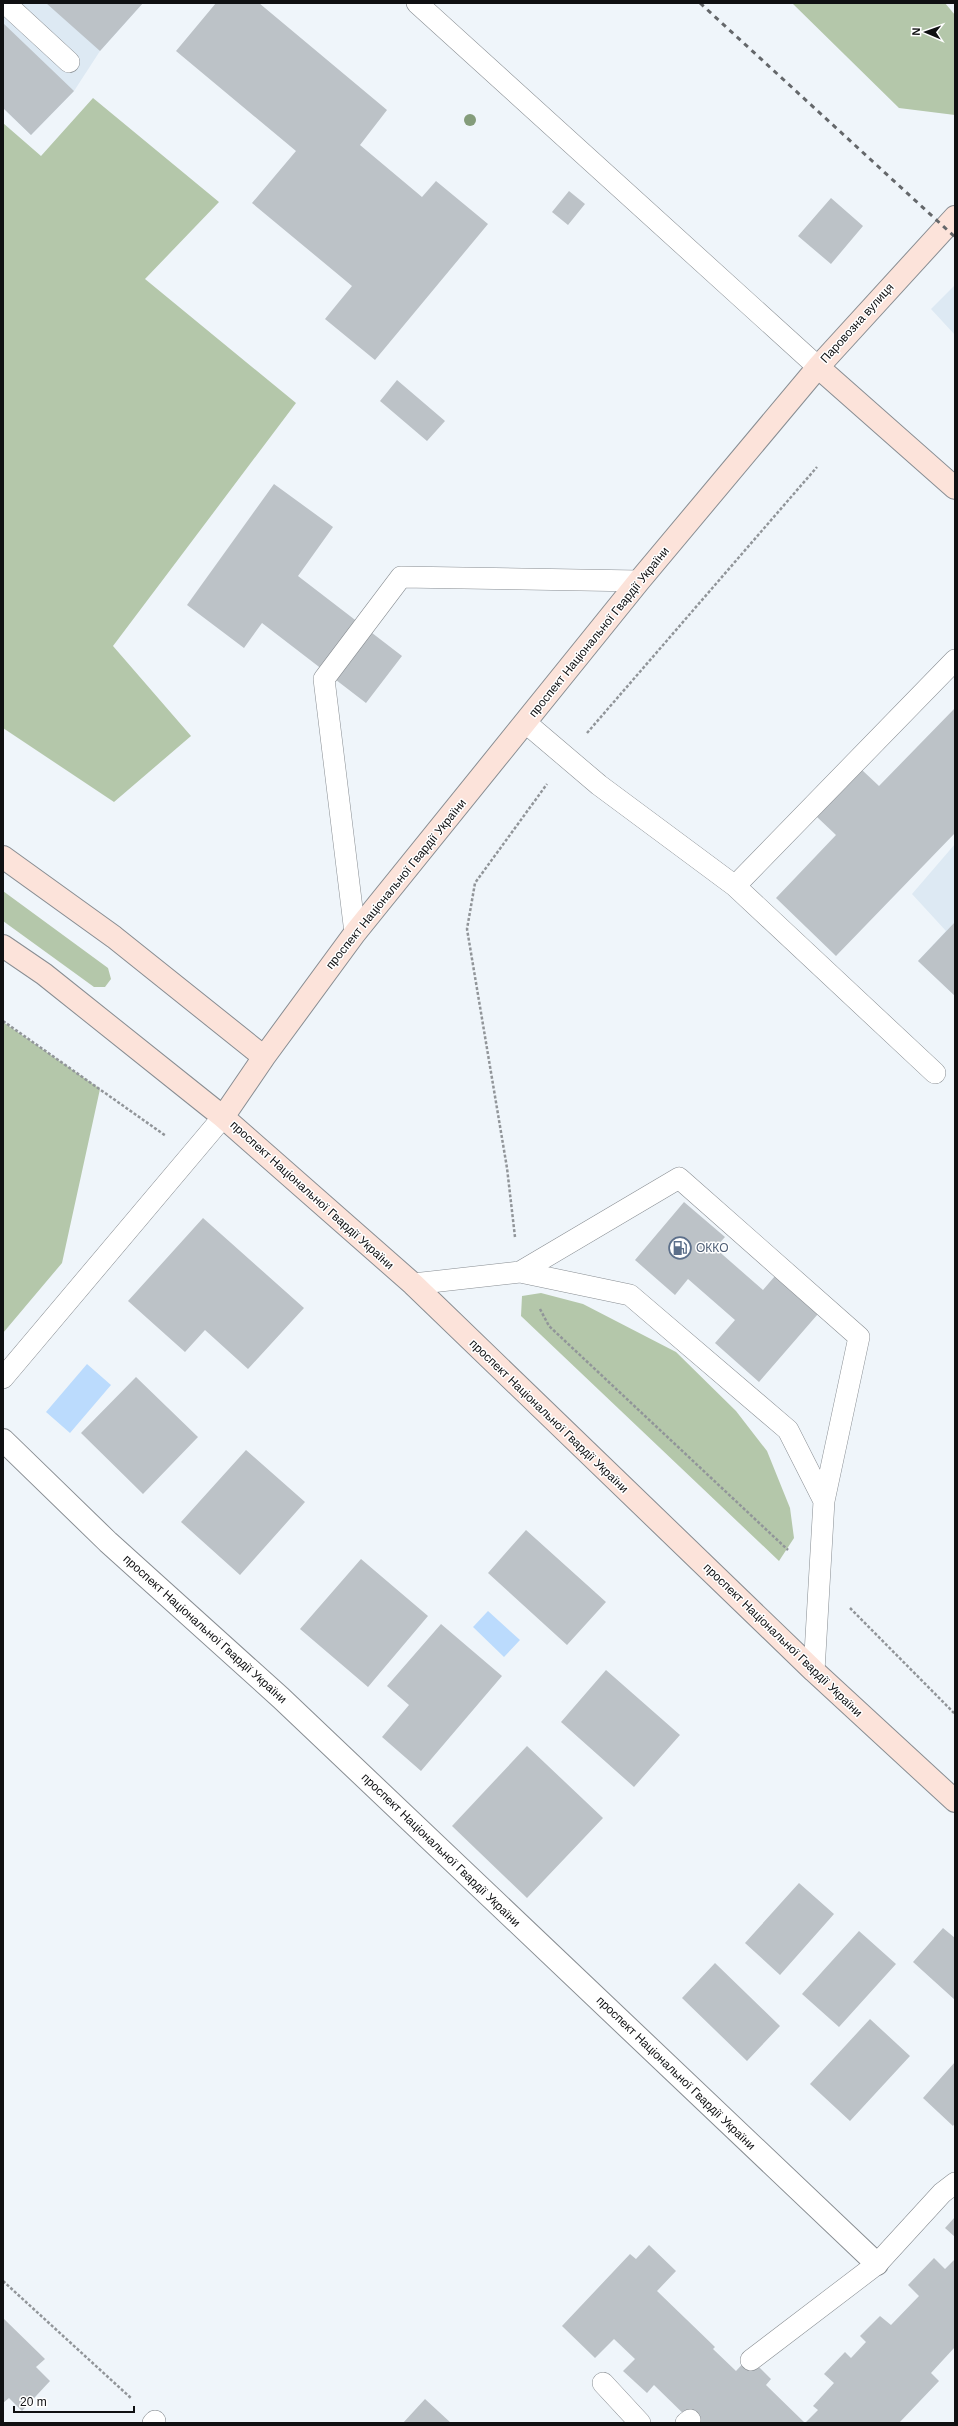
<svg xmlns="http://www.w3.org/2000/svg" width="958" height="2426" viewBox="0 0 958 2426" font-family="Arial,sans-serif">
<rect width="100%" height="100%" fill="#eff5fa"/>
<path fill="#dde9f3" d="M3,3H143L100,51L74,91L31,135L3,108Z
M955,285V335L931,309Z
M955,844V996L918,961L946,931L912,894Z"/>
<path fill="#b4c7aa" d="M792,3H945L955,15V115L899,108Z
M93,98L219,202L145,279L296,403L113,646L191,736L114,802L3,728V123L41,156Z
M3,891L108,968L111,979L105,987H94L3,921Z
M3,1022L100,1089L62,1263L3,1333Z
M541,1293L583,1304L676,1352L736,1411L767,1451L790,1508L794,1538L779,1561L521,1316L522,1296Z"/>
<path fill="#bbdbfd" d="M87,1364L111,1385L70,1433L46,1412Z
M488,1611L520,1640L504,1657L473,1627Z"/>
<path fill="#bcc2c7" d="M46,3H143L100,51Z
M216,3H259L387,110L360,145L422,197L436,181L488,224L375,360L325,319L352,286L252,203L296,151L176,51Z
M3,23L74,91L31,135L3,108Z
M569,191L585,204L568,225L552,212Z
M831,198L863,226L831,264L798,236Z
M397,380L445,421L427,441L380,401Z
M274,484L333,527L298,576L402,656L366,703L262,623L244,648L187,605Z
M955,708V833L836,956L776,898L836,835L817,817L862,770L879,786Z
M955,922V996L918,961Z
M684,1202L725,1237L715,1248L763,1290L781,1269L824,1307L759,1382L715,1343L735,1320L688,1279L675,1295L635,1260Z
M203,1218L304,1308L248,1369L205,1330L185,1352L128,1301Z
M136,1377L198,1437L143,1494L81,1433Z
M246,1450L305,1502L240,1575L181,1522Z
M526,1530L606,1602L567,1645L488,1573Z
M361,1559L428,1616L368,1687L300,1629Z
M441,1624L502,1676L421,1771L382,1737L409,1705L387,1686Z
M606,1670L680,1735L634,1787L561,1722Z
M527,1746L603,1818L527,1898L452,1826Z
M799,1883L834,1914L780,1975L745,1943Z
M943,1928L955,1938V2000L913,1962Z
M859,1931L896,1964L839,2027L802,1994Z
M715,1963L780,2026L747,2061L682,1998Z
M870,2019L910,2056L850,2121L810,2084Z
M955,2062V2123L953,2126L923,2098Z
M955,2217V2237L945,2228Z
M649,2245L676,2271L657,2291L715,2347L713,2349L736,2371L749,2357L771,2379L766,2385L805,2423L818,2410L813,2406L834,2383L824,2374L845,2352L851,2358L866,2342L860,2336L880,2316L891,2325L919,2296L908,2285L934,2258L945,2269L955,2259V2347L931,2373L939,2381L899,2423H693L654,2385L647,2393L623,2371L635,2359L614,2339L595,2358L562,2326L630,2254L636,2259Z
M3,2318L45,2359L36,2367L50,2381L22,2411L9,2398L3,2403Z
M425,2399L451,2423H403Z"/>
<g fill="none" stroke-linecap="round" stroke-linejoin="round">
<g stroke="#888d92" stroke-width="22">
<path id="lane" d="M5,3L69,62
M417,3L818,367
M526,723L599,785L735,886L955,660
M735,886L935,1073
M355,933L324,679L401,577L639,581
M520,1272L679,1178L859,1337L824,1501
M413,1284L520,1272L630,1295L788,1430L824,1501L814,1671
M3,1378L223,1117
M751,2360L877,2264L942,2193L955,2183
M603,2383L640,2423
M153,2423L155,2421
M686,2423L690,2420"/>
</g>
<g stroke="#888d92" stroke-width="24">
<path id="street" d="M3,1440L108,1542L281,1698L877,2264"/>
</g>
<g stroke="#888d92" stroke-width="24">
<path id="secondary" d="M955,217L818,367L955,488
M3,857L114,937L264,1057
M3,946L44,974L223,1117L413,1284L814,1671L955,1801
M223,1117L264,1057L355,933L639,581L818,367"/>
</g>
<path stroke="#919599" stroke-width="2.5" stroke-dasharray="3 2" stroke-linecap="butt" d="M587,733L817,467
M3,1021L166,1136
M515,1237L507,1168L467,929L475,883L547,784
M540,1309L549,1326L788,1550
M850,1608L955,1714
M3,2281L132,2399"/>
<use href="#lane" stroke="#fff" stroke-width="21"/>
<use href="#street" stroke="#fff" stroke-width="22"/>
<use href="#secondary" stroke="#fce3da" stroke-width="22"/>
<path stroke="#64676a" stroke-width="3" stroke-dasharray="5 5" stroke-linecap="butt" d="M700,3L955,237"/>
</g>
<circle fill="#849c7a" cx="470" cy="120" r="6"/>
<defs>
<g id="fuel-ring" transform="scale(1.15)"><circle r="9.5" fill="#fff" stroke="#5c6f8a" stroke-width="1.5"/><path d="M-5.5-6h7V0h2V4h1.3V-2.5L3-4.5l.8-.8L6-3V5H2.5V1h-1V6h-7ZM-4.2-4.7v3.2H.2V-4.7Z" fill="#5c6f8a"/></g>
</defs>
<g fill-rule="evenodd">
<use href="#fuel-ring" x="680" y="1248"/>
</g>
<g text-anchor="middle" stroke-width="3" stroke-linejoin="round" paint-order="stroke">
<g font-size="12" fill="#0f1012" stroke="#fff">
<text transform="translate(857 323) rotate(-48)" y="4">Паровозна вулиця</text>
<text transform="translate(599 632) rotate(-51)" y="4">проспект Національної Гвардії України</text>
<text transform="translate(396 884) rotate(-51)" y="4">проспект Національної Гвардії України</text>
<text transform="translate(312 1195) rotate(42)" y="4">проспект Національної Гвардії України</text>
<text transform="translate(549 1416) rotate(44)" y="4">проспект Національної Гвардії України</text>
<text transform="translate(205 1629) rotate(42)" y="4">проспект Національної Гвардії України</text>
<text transform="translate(783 1640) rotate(44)" y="4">проспект Національної Гвардії України</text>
<text transform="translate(441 1850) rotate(44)" y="4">проспект Національної Гвардії України</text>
<text transform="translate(676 2073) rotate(44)" y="4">проспект Національної Гвардії України</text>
</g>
<g font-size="12" fill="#4e5e75" stroke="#fff" text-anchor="start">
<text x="696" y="1252">ОККО</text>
</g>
</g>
<rect width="958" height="2426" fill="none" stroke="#0f1012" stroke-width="8"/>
<g transform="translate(926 32) rotate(272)" stroke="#ffffff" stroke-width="3" paint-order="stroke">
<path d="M0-3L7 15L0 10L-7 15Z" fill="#0f1012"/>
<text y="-6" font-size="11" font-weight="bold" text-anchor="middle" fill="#0f1012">N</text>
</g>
<path d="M14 2406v6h120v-6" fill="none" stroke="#0f1012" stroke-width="2"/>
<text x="20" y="2406" font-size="12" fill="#0f1012" stroke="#ffffff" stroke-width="3" paint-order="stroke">20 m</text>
</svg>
